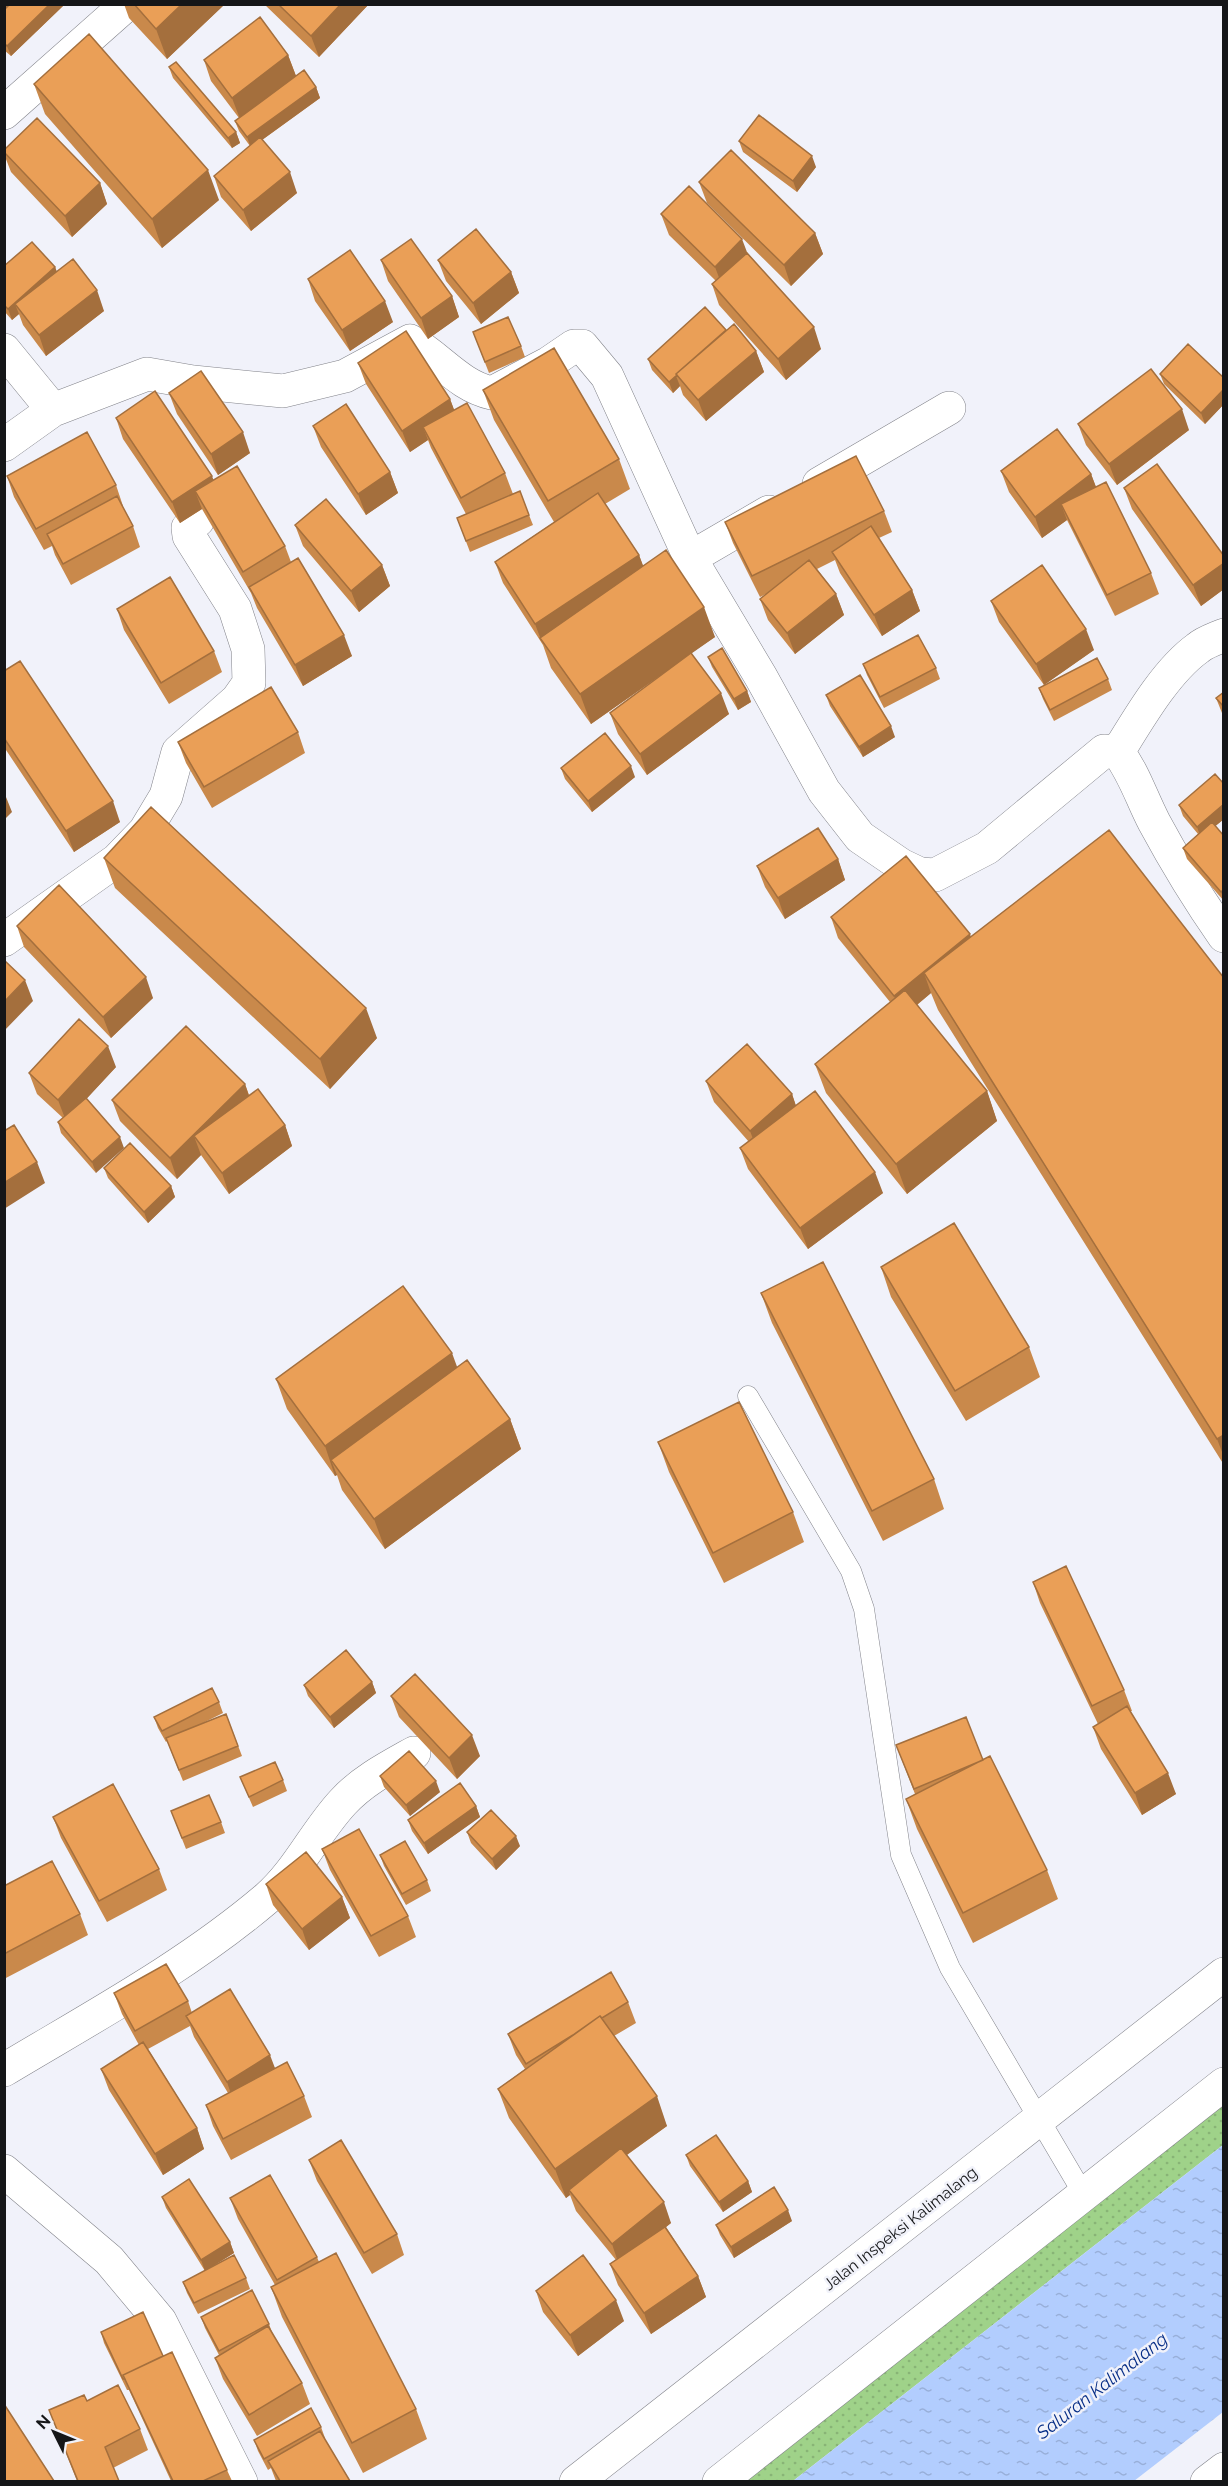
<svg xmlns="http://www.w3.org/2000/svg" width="1228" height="2486" viewBox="0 0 1228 2486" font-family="Raleway,sans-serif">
<defs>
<pattern id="grass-dots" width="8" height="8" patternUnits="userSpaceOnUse" patternTransform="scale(1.5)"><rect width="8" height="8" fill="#9fd289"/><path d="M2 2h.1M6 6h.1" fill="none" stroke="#88b476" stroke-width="1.8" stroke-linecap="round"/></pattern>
<pattern id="water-ripples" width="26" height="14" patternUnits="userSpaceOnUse" patternTransform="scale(1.5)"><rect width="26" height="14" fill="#b2cdfe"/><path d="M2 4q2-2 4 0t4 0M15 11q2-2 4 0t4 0" fill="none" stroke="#98afd9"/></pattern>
</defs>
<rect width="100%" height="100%" fill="#f1f2fa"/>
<path fill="url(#grass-dots)" d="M1223,2084V2145L793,2481L719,2482Z"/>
<path fill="url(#water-ripples)" d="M1223,2145V2412L1134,2481H793Z"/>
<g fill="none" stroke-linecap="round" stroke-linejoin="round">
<g stroke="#82838a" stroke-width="21">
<path id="service" d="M748,1396L851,1571L864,1609L901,1855L950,1968L1084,2195"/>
</g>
<g stroke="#82838a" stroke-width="34">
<path id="minor" d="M4,113L127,4
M4,350L53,410
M4,445L53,410L147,374L193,382L283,391L345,376L410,341C439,357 459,386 492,393L549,363L574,346H582L607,376L690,558L761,677L824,791L860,837L901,865L920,874L935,875L987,848L1104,751L1118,752C1135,775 1141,797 1154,822C1175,861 1198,899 1224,936
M819,484L949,408
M690,558L769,512
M1118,752C1139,718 1166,671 1198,648C1205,642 1215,639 1224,635
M4,940L117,860L145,831L166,796L178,752L237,700L249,683L248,649L235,609L189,536L188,528L198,520
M4,2070C94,2016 187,1966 267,1898C298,1871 315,1832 343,1802C362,1781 389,1767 414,1753
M4,2171L109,2260L160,2321L241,2482
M576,2482L1224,1974
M1207,2482L1224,2469"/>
</g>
<g stroke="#82838a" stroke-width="34">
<path id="primary" d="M719,2482L1224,2084"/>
</g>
<use href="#service" stroke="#fff" stroke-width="20"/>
<use href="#minor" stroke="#fff" stroke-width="33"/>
<use href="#primary" stroke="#fff" stroke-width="33"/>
</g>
<path fill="#c9894b" d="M4,4H63V6L11,56L4,50Z
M124,4H225L167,59L129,18Z
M264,4H369L319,57Z
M288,55L296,76L316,87L320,98L262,140L297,193L251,231L221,197L214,176L250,146L239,131L235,121L239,118L211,81L204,60Z
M169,67L236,132L240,143L232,148L173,78Z
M34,84L219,200L162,248L45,114Z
M739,141L816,167L797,192L743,152Z
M4,150L100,183L107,204L72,237L11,172L4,154Z
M699,182L815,233L823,254L791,286L707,203Z
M661,214L747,253L821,349L786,380L719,305L712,284L716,281L669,235Z
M381,260L452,296L459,317L428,339L388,281Z
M438,260L511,272L519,293L481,324L446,281Z
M4,266L55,267L57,272L104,311L46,356L23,325L19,314L12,320L4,311Z
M308,279L393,322L350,351L315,301Z
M726,331L756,351L764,372L706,421L683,395L680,386L673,393L652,370L648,359Z
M473,332L521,346L525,357L489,373Z
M358,363L450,399L454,410L505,473L513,494L529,515L533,525L470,552L457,518L466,514L431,448L428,440L410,452L366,384Z
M1160,374L1224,378V404L1205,424L1164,384Z
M483,390L619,459L630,489L605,504L639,555L643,566L715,637L691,653L729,714L647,775L618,734L610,713L677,664L591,724L551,668L543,645L503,583L495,562L554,522L494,420Z
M169,393L250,453L218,475L177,414Z
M116,418L214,480L285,546L291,562L352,656L303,686L257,608L251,593L202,509L180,523L123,439Z
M1078,424L1189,430L1117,485L1086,445Z
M313,426L390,472L398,493L366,515L321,447Z
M1001,471L1091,474L1096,487L1151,573L1159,594L1115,616L1067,520L1042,538L1009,492Z
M7,476L116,485L123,506V507L133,526L140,547L71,585L55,555L52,546L44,550L14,497Z
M1124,488L1224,556V589L1201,606L1132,509Z
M884,511L892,532L879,538L912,590L920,611L882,636L840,573L835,560L817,569L836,594L844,615L795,654L768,620L760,599L766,594L760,597L733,543L725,522Z
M295,525L382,565L390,586L359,612L303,546Z
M991,601L1094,650L1044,685L999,622Z
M117,609L214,651L222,672L169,704L124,630Z
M708,657L747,691L751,702L738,710L712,667Z
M863,664L936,668L940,679L884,708L867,675Z
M4,671L120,822L74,852L4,747Z
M1108,679L1112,690L1054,721L1043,699L1039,688Z
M1224,692V718L1216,698Z
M826,695L895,737L863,757L830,706Z
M298,732L305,753L212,808L186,763L178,742Z
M561,768L635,777L592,812L565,779Z
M1224,784V819L1215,826L1224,836V901L1187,859L1183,848L1198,834L1183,816L1179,805Z
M104,858L377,1038L330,1089L115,888Z
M838,859L845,880L785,919L765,887L757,866Z
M831,917L971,937L1224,978V1465L938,1010L931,993L917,1005L987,1091L997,1121L907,1194L826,1093L815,1064L890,1002L838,938Z
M17,926L153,998L111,1038L24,947Z
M116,1067L86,1099L96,1173L61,1133L58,1122L63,1118L37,1094L29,1073Z
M706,1081L792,1094L796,1106L883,1193L808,1249L748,1169L740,1148L749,1142L714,1102Z
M245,1084L249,1095L285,1125L292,1146L229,1194L201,1155L177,1179L120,1121L112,1100Z
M104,1168L171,1186L175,1197L148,1223L108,1178Z
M881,1267L1029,1347L1040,1377L966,1421L891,1297Z
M761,1293L934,1479L944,1509L883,1541L772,1323Z
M457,1368L510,1419L521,1449L385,1549L342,1490L337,1475L335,1476L287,1409L276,1379Z
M658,1442L793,1512L804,1542L724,1583L669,1472Z
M1033,1582L1124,1690L1132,1711H1130L1176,1794L1142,1815L1101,1749L1093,1727L1098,1724L1040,1603Z
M372,1682L376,1693L334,1728L308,1696L304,1685Z
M391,1696L480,1756L457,1779L399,1717Z
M219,1702L223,1713L203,1723L226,1714L242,1756L183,1781L167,1741L166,1742L158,1728L154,1717Z
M896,1745L983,1760L1047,1870L1058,1899L973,1943L917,1829L906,1799L915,1794Z
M380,1776L440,1792L410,1816L384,1787Z
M240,1777L283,1780L287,1791L253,1807Z
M476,1806L480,1817L428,1854L412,1831L408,1820Z
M171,1811L221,1822L225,1833L186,1849Z
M53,1817L159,1869L167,1890L107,1922L61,1838Z
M467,1832L520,1846L496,1870L471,1843Z
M322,1849L408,1916L416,1937L379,1957L330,1870Z
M380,1855L427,1880L431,1891L406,1905L384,1866Z
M266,1884L342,1897L350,1918L309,1950L273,1905Z
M4,1886L80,1914L88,1935L4,1979Z
M114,1993L188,2001L192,2013L275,2068L304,2096L312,2117L231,2160L213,2126L206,2105L228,2093L194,2037L190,2026L148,2049L197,2128L204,2149L163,2175L109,2090L101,2069L139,2045L122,2014Z
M628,2002L636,2023L614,2036L667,2126L627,2155L671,2223L666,2227L698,2276L706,2297L651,2334L618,2285L610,2264L616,2260L576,2211L570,2195L566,2198L509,2118L498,2089L525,2069L516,2055L508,2034Z
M686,2155L748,2181L752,2192L723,2212L690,2166Z
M309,2160L397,2234L404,2255L372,2274L317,2181Z
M162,2197L230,2242L234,2253L208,2269L246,2278L250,2289L198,2314L187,2293L183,2282L205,2271L166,2208Z
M230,2198L317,2257L319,2262L416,2409L427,2439L363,2473L282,2317L271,2287L275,2285L238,2219Z
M792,2221L734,2258L720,2235L716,2225Z
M536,2291L624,2321L578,2356L543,2312Z
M201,2317L269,2324L273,2335L302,2383L310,2404L257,2436L223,2379L215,2358L219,2355L205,2328Z
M101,2332L163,2356L227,2470L232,2481H171L129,2390H127L104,2343Z
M87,2401L140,2429L148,2450L113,2468L119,2481H77L57,2431L49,2410Z
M321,2427L325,2438H324L350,2481H276L271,2468L268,2470L258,2451L254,2440Z"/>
<path fill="#a46f3d" d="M4,4H21L4,20Z
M50,4H63V6L11,56L7,46Z
M182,4H225L167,59L156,29Z
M341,4H369L319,57L311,36Z
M288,55L296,76L240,119L232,98Z
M316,87L320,98L251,148L247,137Z
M236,132L240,143L232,148L228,138Z
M812,156L816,167L797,192L793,181Z
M208,170L219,200L162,248L152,219Z
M290,172L297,193L251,231L243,210Z
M100,183L107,204L72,237L65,216Z
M815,233L823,254L791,286L784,265Z
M742,239L750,260L723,288L715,267Z
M55,267L59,278L15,304L19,314L12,320L8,309Z
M511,272L519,293L481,324L473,303Z
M97,290L104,311L46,356L39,335Z
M452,296L459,317L428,339L421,318Z
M385,301L393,322L350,351L342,330Z
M814,327L821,349L786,380L778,359Z
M756,351L764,372L706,421L698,400Z
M676,376L680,386L673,393L669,382Z
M1224,389V404L1205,424L1201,413Z
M450,399L458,420L423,427L428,440L410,452L402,431Z
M1182,409L1189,430L1117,485L1109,464Z
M243,432L250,453L218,475L211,454Z
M390,472L398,493L366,515L358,494Z
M1091,474L1099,495L1061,504L1067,520L1042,538L1035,517Z
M212,476L220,497L195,491L202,509L180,523L172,502Z
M639,555L647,576L540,638L543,645L535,624Z
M1224,563V589L1201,606L1193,585Z
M382,565L390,586L359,612L351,591Z
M912,590L920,611L882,636L874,615Z
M836,594L844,615L795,654L787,633Z
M704,607L715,637L591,724L580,694Z
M1086,629L1094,650L1044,685L1036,664Z
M344,635L352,656L303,686L295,665Z
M747,691L751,702L738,710L734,699Z
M721,693L729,714L647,775L640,754Z
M891,726L895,737L863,757L859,747Z
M631,766L635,777L592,812L588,801Z
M4,792L12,812L4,820Z
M113,801L120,822L74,852L66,831Z
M1224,804L1222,807L1224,810V819L1201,838L1197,827Z
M838,859L845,880L785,919L778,898Z
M1224,889V899L1221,892Z
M970,934L977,955L924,973L931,993L902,1017L894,996Z
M146,977L153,998L111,1038L103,1017Z
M25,980L33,1001L4,1031V1002Z
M366,1008L377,1038L330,1089L320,1059Z
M108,1046L116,1067L66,1121L58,1100Z
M245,1084L252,1105L194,1136L201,1155L177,1179L170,1158Z
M987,1091L997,1121L907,1194L896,1164Z
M792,1094L799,1115L758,1152L750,1131Z
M285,1125L292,1146L229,1194L222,1173Z
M120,1137L124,1148L96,1173L92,1162Z
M37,1162L45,1183L4,1209V1183Z
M875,1172L883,1193L808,1249L800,1228Z
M171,1186L175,1197L148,1223L144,1212Z
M452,1353L463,1383L331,1460L337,1475L335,1476L325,1446Z
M510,1419L521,1449L385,1549L374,1519Z
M1224,1435V1457L1217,1439Z
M372,1682L376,1693L334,1728L330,1717Z
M472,1735L480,1756L457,1779L449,1758Z
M1168,1773L1176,1794L1142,1815L1135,1793Z
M436,1781L440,1792L410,1816L406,1805Z
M476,1806L480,1817L428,1854L424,1843Z
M516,1836L520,1846L496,1870L492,1859Z
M342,1897L350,1918L309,1950L302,1929Z
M270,2055L278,2076L234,2103L227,2082Z
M657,2096L667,2126L572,2194L569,2190L570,2195L566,2198L555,2169Z
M197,2128L204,2149L163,2175L155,2154Z
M748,2181L752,2192L723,2212L719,2202Z
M664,2202L671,2223L619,2265L612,2244Z
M788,2210L792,2221L734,2258L731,2247Z
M230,2242L234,2253L205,2271L201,2260Z
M698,2276L706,2297L651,2334L644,2313Z
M616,2300L624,2321L578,2356L570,2335Z"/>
<path fill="#ea9f57" stroke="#a46f3d" stroke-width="1.5" d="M10,4H50L7,46L4,43V10Z
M134,4H182L156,29Z
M278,4H341L311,36Z
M260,17L288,55L232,98L204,60Z
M89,34L208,170L152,219L34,84Z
M176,62L236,132L228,138L169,67Z
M304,70L316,87L247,137L235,121Z
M759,115L812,156L793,181L739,141Z
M37,118L100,183L65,216L4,152V150Z
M260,137L290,172L243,210L214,176Z
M731,150L815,233L784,265L699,182Z
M689,186L742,239L715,267L661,214Z
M476,229L511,272L473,303L438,260Z
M411,239L452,296L421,318L381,260Z
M32,242L55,267L8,309L4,305V266Z
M350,250L385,301L342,330L308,279Z
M747,253L814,327L778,359L712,284Z
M73,259L97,290L39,335L15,304Z
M705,307L726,330L676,374L677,375L669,382L648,359Z
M508,317L521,346L485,362L473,332Z
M734,324L756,351L698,400L676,374Z
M406,331L450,399L402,431L358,363Z
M1188,344L1224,378V389L1201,413L1160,374Z
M554,348L619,459L548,501L483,390Z
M1151,369L1182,409L1109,464L1078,424Z
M201,371L243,432L211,454L169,393Z
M155,391L212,476L172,502L116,418Z
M467,403L505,473L461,498L423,427Z
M346,404L390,472L358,494L313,426Z
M1057,429L1091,474L1035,517L1001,471Z
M87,432L116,485L36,529L7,476Z
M856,456L884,511L752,576L725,522Z
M1157,464L1224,556V563L1193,585L1124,488Z
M237,466L285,546L243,572L195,491Z
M1106,482L1151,573L1107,595L1061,504Z
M520,491L529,515L466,541L457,518Z
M598,493L639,555L535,624L495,562Z
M117,496L133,526L63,564L47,534Z
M326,499L382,565L351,591L295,525Z
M871,526L912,590L874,615L832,552Z
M666,550L704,607L580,694L540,638Z
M298,558L344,635L295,665L249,587Z
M809,560L836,594L787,633L760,599Z
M1042,565L1086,629L1036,664L991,601Z
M170,577L214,651L161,683L117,609Z
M918,635L936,668L880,697L863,664Z
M722,648L747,691L734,699L708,657Z
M691,653L721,693L640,754L610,713Z
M1097,658L1108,679L1050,710L1039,688Z
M20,661L113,801L66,831L4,738V671Z
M860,675L891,726L859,747L826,695Z
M271,687L298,732L204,787L178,742Z
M1224,692V707L1216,698Z
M605,733L631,766L588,801L561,768Z
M1215,774L1224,784V804L1197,827L1179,805Z
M151,807L366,1008L320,1059L104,858Z
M1212,822L1224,836V889L1221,892L1183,848Z
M818,828L838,859L778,898L757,866Z
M1109,830L1224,978V1435L1217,1439L924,973Z
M906,856L970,934L894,996L831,917Z
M59,885L146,977L103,1017L17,926Z
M4,960L25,980L4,1002Z
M905,990L987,1091L896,1164L815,1064Z
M79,1019L108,1046L58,1100L29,1073Z
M186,1026L245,1084L170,1158L112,1100Z
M747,1044L792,1094L750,1131L706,1081Z
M258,1089L285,1125L222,1173L194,1136Z
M815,1091L875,1172L800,1228L740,1148Z
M86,1098L120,1137L92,1162L58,1122Z
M14,1125L37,1162L4,1183V1131Z
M130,1143L171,1186L144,1212L104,1168Z
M954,1223L1029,1347L955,1391L881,1267Z
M823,1262L934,1479L872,1511L761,1293Z
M403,1286L452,1353L325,1446L276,1379Z
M467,1360L510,1419L374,1519L331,1460Z
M739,1402L793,1512L713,1553L658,1442Z
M1066,1566L1124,1690L1092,1706L1033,1582Z
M346,1650L372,1682L330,1717L304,1685Z
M415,1674L472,1735L449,1758L391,1696Z
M212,1688L219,1702L162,1731L154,1717Z
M1127,1706L1168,1773L1135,1793L1093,1727Z
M226,1714L238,1746L179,1770L166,1738Z
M966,1717L983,1760L914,1789L896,1745Z
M409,1751L436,1781L406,1805L380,1776Z
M990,1756L1047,1870L963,1913L906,1799Z
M275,1762L283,1780L249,1797L240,1777Z
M460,1783L476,1806L424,1843L408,1820Z
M113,1784L159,1869L99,1901L53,1817Z
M209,1795L221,1822L182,1838L171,1811Z
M491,1810L516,1836L492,1859L467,1832Z
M359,1829L408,1916L371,1936L322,1849Z
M405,1841L427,1880L402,1894L380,1855Z
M306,1852L342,1897L302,1929L266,1884Z
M52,1861L80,1914L4,1954V1886Z
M166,1964L188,2001L135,2031L114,1993Z
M611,1972L628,2002L602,2018L600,2016L573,2035L526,2064L508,2034Z
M230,1989L270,2055L227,2082L186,2016Z
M600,2016L657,2096L555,2169L498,2089Z
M143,2042L197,2128L155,2154L101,2069Z
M287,2062L304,2096L223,2139L206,2105Z
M716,2135L748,2181L719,2202L686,2155Z
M341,2140L397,2234L364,2253L309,2160Z
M621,2148L664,2202L612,2244L569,2190Z
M270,2175L317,2257L277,2280L230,2198Z
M189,2179L230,2242L201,2260L162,2197Z
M774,2187L788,2210L731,2247L716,2225Z
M665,2227L698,2276L644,2313L610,2264Z
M336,2253L416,2409L352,2443L271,2287Z
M234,2255L246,2278L194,2303L183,2282Z
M583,2255L616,2300L570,2335L536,2291Z
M252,2290L269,2324L219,2351L201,2317Z
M143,2312L163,2356L123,2375L125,2379H123L101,2332Z
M268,2326L302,2383L249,2415L215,2358Z
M172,2352L227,2470L203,2481H173L123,2375Z
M118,2385L140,2429L105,2447L119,2481H78L49,2410L84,2395L87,2401Z
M4,2404L54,2481H4Z
M311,2408L321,2427L264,2459L254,2440Z
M320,2431L350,2481H280L268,2461Z"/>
<g text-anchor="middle" stroke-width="5" stroke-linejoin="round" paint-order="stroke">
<g font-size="16" fill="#151618" stroke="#f1f2fa">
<text transform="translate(900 2228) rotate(-38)" y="6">Jalan Inspeksi Kalimalang</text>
</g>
<g font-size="18" font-style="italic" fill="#072e87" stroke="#f1f2fa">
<text transform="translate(1102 2386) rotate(-38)" y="6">Saluran Kalimalang</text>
</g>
</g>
<rect width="1228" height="2486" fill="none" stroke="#151618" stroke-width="12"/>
<g transform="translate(54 2432) rotate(313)" stroke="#f1f2fa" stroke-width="4.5" paint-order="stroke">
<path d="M0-4.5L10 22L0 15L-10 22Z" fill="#151618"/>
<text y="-9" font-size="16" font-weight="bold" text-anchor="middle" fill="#151618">N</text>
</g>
</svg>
